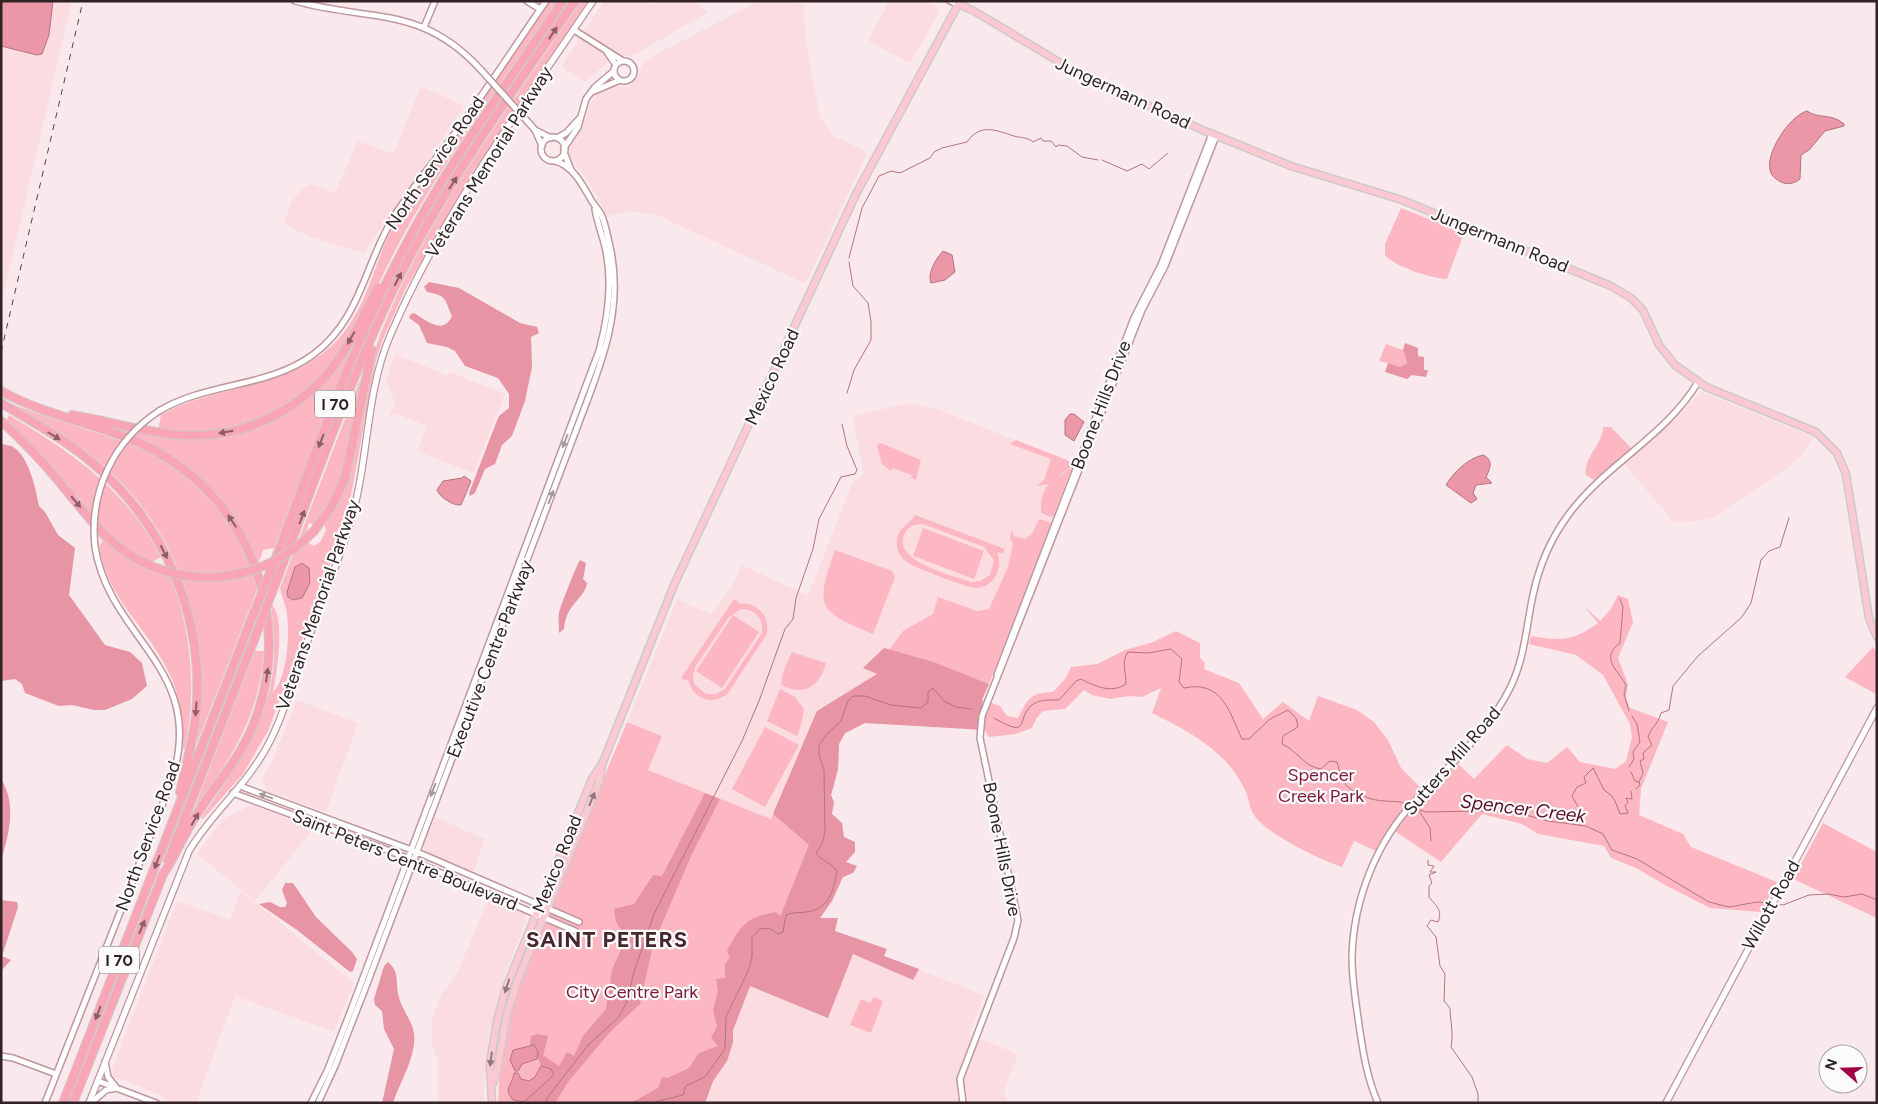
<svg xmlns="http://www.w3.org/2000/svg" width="1878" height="1104" viewBox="0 0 1878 1104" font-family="Figtree,sans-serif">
<rect width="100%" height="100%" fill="#fae9ec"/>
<path fill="#fbdce1" d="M1,1H72L1,305Z
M604,1H647L654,6L657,1H694L708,12L638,53L609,61L585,82L563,69L562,65Z
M759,1H794L804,5L805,36L820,117L834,136L865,151L866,155L807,281L804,283L657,215L631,211L607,216L588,181L569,155L572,138L584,123L591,102L598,94L613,85L628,87L638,77L643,64L653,56Z
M889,1H924L937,8L939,13L910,63L870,42L869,38Z
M421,86L465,106L364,253L310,237L284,224L291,203L303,187L311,184L335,193L358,141L393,154Z
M395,354L447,375L449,372L505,394L473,473L417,451L427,426L397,414L389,417L395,402L386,381Z
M1701,392L1814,437L1799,458L1787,468L1716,516L1701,520L1675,523L1624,464L1684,411Z
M908,403L934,408L1053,455L1072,462L1073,465L982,700L878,673L771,819L648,770L662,736L627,722L677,599L711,614L732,586L742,565L808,596L852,484L863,474L853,416Z
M297,700L358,723L326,812L267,791L262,778L270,766Z
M251,805L314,828L255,901L197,854L222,820Z
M435,817L485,839L473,872L426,852L423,847Z
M241,891L354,983L334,1032L235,996L196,1103H168L161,1095L114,1077L112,1069L177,901L230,919Z
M489,898L525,914L526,921L505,975L489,1035L483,1103H438V1060L432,1043V1018L442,993L455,978Z
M780,916L984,995L969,1035L1018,1054L1004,1091L1007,1103H705L713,1081L727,1061L733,1042V1030Z"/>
<path fill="#fdb7c3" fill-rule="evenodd" d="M550,1H557C508,74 454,146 410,223C379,277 354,348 307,390C277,417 233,433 192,433C181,433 169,431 158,430L161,415C224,379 300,393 347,328C371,295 377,252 398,217Z
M581,1H588L471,175L405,290L383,339L376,360L346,522L268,731L243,774L203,819L201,818C251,745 285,701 271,606H273C285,621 277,673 273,692C287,679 290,633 287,615C286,605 282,597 280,588L361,377L347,462L337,491L315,525L309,523L304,540L314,546L320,542L326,530L324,524C364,464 356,396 382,330C429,211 510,107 581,1Z
M1401,208L1464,233L1447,279C1433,279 1393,266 1385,255V244Z
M359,329L274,548L263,550L259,562C226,487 177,448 100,424L224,435L306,398Z
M1386,344L1403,350L1407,363L1400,367L1379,361Z
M10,403C49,419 90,429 129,444C193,469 241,524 257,590L196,746C214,636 182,528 93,457C67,436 38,420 10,403Z
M9,415C74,454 125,488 161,557L150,563L114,541L6,422Z
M1603,427H1611L1632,449L1594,480L1586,475C1583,458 1603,444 1603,427Z
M1016,440L1067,460L1073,465L1049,484L1037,486L1044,480L1051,459L1010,444Z
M881,443L921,460L916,480L911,478L912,475L892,468L891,471L882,464L877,446Z
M1072,467L1054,515L1051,517L1041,513C1040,483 1051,484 1072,467Z
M915,515L1005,549L1003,554L997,552C1004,568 994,588 975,588C966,587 915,568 907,562C900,557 896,550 897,542C897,527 910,525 915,515ZM923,524L984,547L994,560L990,575L980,581L971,582C953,575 893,562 904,535C907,527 914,524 923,524Z
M1039,519L1052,523L989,684L934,662L889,650L903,631L933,614L938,597L977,611L989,609L1008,567L1013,544L1010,538L1012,530L1014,536L1025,539L1032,534Z
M923,528L984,551L974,579L913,556Z
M98,533L126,557L158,573L167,569C192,627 197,687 185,749L183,748C183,722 181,697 169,673C147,626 109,603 99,546L103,541L96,534Z
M835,550L892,571L895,577L873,634C817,611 815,607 835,550Z
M1618,595L1628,599L1633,622L1618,658L1628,684L1626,698L1630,708L1668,722L1641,789L1639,815L1683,834L1691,847L1777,882L1761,912L1710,908L1665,885L1636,868L1611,858L1604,846L1538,834L1522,824L1482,814L1441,862L1390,828L1376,851L1354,841L1342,867C1321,860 1266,834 1254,815C1249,808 1249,798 1245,790C1239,777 1230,765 1220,756C1201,737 1175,725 1152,713L1161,688L1142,697L1129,696L1110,699L1092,695L1084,690L1065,709L1043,711L1036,719L1032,728L1016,734L989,737L984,729L865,723L845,733L839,744L838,769L833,789L748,992L733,1030V1042L727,1061L713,1081L705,1103H498C499,1061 508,1021 519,981L627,722L662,736L648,770L771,819L817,711L982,700L1000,706L1007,716L1018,718C1028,698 1030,693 1053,692L1066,678L1071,667L1097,664L1125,650L1153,642L1176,631L1200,643V658L1205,663L1204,669L1239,683L1263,719L1283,702L1309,721L1318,696L1357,710L1374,722L1388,740L1401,768L1427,794L1457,763L1474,779L1507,745L1527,759L1547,763L1567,747L1580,762L1615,769L1626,761L1632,737L1630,724L1603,675L1576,655L1529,644L1531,636C1560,641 1574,641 1598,623L1583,605L1600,621L1611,609Z
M734,599L739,602L738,604C756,601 770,615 767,634L728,693C713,707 692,699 688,679L686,681L681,678ZM741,609C756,609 764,619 762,633L725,689L716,694H706L694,684L693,676L695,667L729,617Z
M733,615L759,632L722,688L696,671Z
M1873,647L1877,652L1876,694L1845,677Z
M255,651H264C259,718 232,757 194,809Z
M792,652L826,663C820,687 803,697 781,685L783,672Z
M780,689L795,697L804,709L801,725L797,736L767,721Z
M765,727L799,745L765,807L732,789Z
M1823,823L1877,852V918L1793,879Z
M873,997L883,1001L871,1033L850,1025L861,999L871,1003Z"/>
<path fill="#e794a4" d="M429,282L459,288L520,323L537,327L539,333L531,337L532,367L525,401L512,436L502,445L495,464L485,469L475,493L470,496L469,493L496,423L499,416L509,408V394L498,378L465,366L455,351L447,347L427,343L419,325L409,318L411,314L414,313C426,320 443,336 452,316C444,299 448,296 427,292L424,287Z
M1405,343L1418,348V356L1424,357V370H1428L1426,377L1412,375L1407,379L1385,372L1388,363L1400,367L1407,363L1403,350Z
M1,444C5,445 10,445 13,447C29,456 36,490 39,506L45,512L58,535L75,548L69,595L105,645L130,652L142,663L147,686L132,699L105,710H94L72,705L59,706L25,693L22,684L15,679L1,681Z
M580,560L586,563L583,579L587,583C585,599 566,603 564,629L559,633C559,626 558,619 559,613C560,607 577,564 580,560Z
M884,648L934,662L989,684L982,700L984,730L865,723L845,733L839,744L838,769L831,795L834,802L832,814L842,823L844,837L855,842V852L846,862L857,866L853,873L843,877L832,901L820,918H838L835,931L887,949L884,956L919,969L913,980L853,954L828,1018L750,986L733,1030V1042L727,1061L713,1081L705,1103H631L658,1088L662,1077L668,1078L689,1068L699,1053L718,1046L711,1038L717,1026L713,1010L718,990L716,979L725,978V964L730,957L727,951C741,925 746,917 776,912L780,916L809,845L773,814L817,711L877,674L863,668Z
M1,779C17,804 9,834 1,861Z
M705,793L720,799L691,856L653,945L640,1004L609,1033L568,1082L555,1103H519L545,1082L551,1069L541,1066L534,1046L530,1045L531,1036L537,1034L548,1036L543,1055L559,1066L567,1052L574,1056L583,1036L606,1009L612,969L626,939L616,922L614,909L634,904L653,875L662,876Z
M285,883H293L316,917L352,952L357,959L353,971L350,972L297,930L259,904L270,902L280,907H285L287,903L282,890Z
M1,900L17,902L18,907L2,956L11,960L1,971Z
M388,962C399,971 396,981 398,993C400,1007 412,1020 414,1033C417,1055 400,1082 393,1103H382L394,1049L384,1029L382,1011L375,1005L374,999L384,966Z"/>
<path fill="#eb97a7" stroke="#b37480" d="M1,1H53L49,35L42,54L37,55L1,46Z
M1807,111C1818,119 1832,113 1844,124V126L1825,131L1809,150L1801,155L1800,179C1790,187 1780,184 1772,175C1761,158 1789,116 1807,111Z
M943,251L952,255L955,272L945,280L931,283C927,273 936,259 943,251Z
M1070,414H1074L1084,422L1074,441L1065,435V420Z
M1483,455C1494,460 1490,469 1486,477L1492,483L1476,485L1473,493L1477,499L1471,503L1446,485C1453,473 1468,458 1483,455Z
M464,476L471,481L461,505C454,506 440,498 437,490L443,481L462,478Z
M302,563L309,568L310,583L302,598L293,600L288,597L287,592L295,567Z
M534,1045L538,1052L537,1059L522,1064L518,1071H515L510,1060L513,1050Z
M541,1066L551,1069L554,1075L524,1102L513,1100C502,1088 513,1085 514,1073H518L521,1079L529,1081L535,1077Z"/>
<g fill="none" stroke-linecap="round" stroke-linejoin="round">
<path stroke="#b37480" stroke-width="1" d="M1102,160L1127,171L1142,164L1149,169L1168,153
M849,258L862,208L879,176L891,171L900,173L930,158L934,152L942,148L967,142C980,123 995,130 1014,136C1021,138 1027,137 1033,142L1041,138L1043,141H1051L1056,147L1058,145L1067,146L1082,157L1098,160
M847,393L854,370L871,340V321L868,303L853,286L849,262
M1620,599L1623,607L1620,643C1598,659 1621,672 1626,686L1624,694L1629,711
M994,718C1032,740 1015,719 1032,705C1040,699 1049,700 1059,700L1076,681L1081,679C1095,686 1111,694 1126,684C1126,672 1121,662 1128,652L1148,653L1171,649L1182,659L1179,682L1184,688C1222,680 1229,711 1242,739H1249L1270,719L1288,710L1296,718L1298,727L1283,736L1282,744C1298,751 1304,767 1321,769L1330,761L1337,762C1339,768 1340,775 1343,781C1350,793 1372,801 1385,801C1394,802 1399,800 1407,805
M1629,767L1634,759L1633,752L1640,742L1637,724L1632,716
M1631,772L1635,781L1639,782
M1636,789L1640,785L1639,782L1643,773L1640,761L1644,759L1643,753L1652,745L1648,737C1652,726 1657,726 1661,713L1669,710L1673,686L1698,656L1742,617L1751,603L1761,560L1769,551L1780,547L1789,518
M1411,807L1426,812L1483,811L1526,815L1548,821L1586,826L1603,834L1612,850L1637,859L1709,902L1729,907L1757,902L1770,903
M1419,811L1430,828L1431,841
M1581,825L1582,814L1572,796L1577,787L1586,783L1584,777L1593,768L1604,790L1611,795L1615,801L1620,814L1628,813L1625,806L1628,802L1626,798L1632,799L1631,791
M1428,860V865L1434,866L1430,872H1436L1429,875L1432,883L1429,886V897C1436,906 1443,910 1438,922L1431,920L1427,926L1436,937L1440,966L1445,974L1444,1001L1450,1008C1450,1021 1454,1033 1451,1047L1472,1077L1478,1094V1103
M1774,904L1783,905L1809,895L1828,894L1844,897L1862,894L1877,900
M547,1103V1098L589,1044L618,1018L627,1002L634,972L654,914L742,741L759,701L785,629L793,619L796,598L813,549L819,519L841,477L855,474L857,470L847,446L842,424
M651,1103L683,1095L686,1086L705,1077L725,1049L726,1017L749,969L752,957V937L760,929L769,928L778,934L783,932L786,915C793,912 799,913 806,912C828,910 834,891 837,871C831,863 822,861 816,853L822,844L825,831L824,770L819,755V746L826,735L841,721L848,701L853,696H865L891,705L921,708L928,702V692L933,688L944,701L956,707L971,709"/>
<g stroke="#be979d" stroke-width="8">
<path id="tertiary" d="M295,1C371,22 422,5 481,70
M527,1L540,9
M950,1L958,4
M424,27L435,1
M574,30L623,61
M607,52L616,65
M614 71a10 10 0 1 1 20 0a10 10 0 1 1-20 0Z
M592,92L620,80
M528,122L535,130L542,146
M535,130L551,138
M541 149a12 12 0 1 1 24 0a12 12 0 1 1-24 0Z
M557,138L566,133L579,119
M564,148L578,127L586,99L595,87L614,71
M564,152L571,170
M159,411C207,382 269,388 314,354C360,320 365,264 393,218C413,186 438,157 460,126C490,85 517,43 546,1
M997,675L1134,318L1161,265L1212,134
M240,786L417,852L579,922
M233,793L390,851L575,931
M1,1056L13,1058L56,1074
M105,1062L108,1077L115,1086
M98,1081L156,1103
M45,1103L171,783C209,668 110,641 95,547
M91,1103L106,1090L117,1088
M311,1103L328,1069L351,1010L599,351C608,318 613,285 606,251C603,236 597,223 595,209
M318,1103L335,1066L365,989L578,425C600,367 623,314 611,251C608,239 606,225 601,214C598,209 593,204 590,198C582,184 572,165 555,161
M963,1103L960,1079L1014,938L1018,920L980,738L982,716L1142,310L1165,266L1216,136
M1378,1103C1367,1078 1363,1052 1359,1025C1356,1003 1352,980 1352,958C1353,901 1376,842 1415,801C1449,765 1488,733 1510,688C1525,658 1526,627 1533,595C1539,566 1551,538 1569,514C1606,464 1666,436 1698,382"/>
</g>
<g stroke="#be979d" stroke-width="8">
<path id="secondary" d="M89,1103L189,851C209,817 239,792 259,760C280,729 290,688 303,654C318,610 337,567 350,523C369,463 365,394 390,336C441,216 520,109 593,1
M1666,1103L1877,708"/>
</g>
<g stroke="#cecacb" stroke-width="9">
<path id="primary" d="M958,4L974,11L1081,75L1205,131L1291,166L1402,200L1611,286L1631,298L1643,310L1659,345L1675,365L1706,387L1816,432L1837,453L1846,474L1869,618L1877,637
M493,1083L497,1071L507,1014L517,982L599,782L602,765
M492,1103L490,1063L497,1021L507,985L592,779L603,762L674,585L856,194L960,1"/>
</g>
<g stroke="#cecacb" stroke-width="10">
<path id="motorway" d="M1,391C51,419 110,425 159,453C251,505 292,619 256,718C243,755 216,784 195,817C183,836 175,857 162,876
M1,403C34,423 68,441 96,466C167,527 205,621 196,714C193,741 186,766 180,792
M72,415C108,421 143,432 180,435C239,440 297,413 333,367C351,343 365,314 378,288
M1,421C21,439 40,459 57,479C84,512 109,548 149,565
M314,531L332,506L345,478L372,350
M275,560C315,457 350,350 402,252C447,164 508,83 563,1
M277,579C319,471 357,358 410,256C457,167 518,84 575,1
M168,861L254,640
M63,1103L251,620
M73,1103L164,872"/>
</g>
<use href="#tertiary" stroke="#fff" stroke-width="5"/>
<use href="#secondary" stroke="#fff" stroke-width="5.5"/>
<use href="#primary" stroke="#fcc9d3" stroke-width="6"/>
<use href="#motorway" stroke="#faa5b5" stroke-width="8"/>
<path stroke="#514245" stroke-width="1" stroke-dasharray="6 6" stroke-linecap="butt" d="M1,352L83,1"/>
<g stroke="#be979d" stroke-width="8" stroke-linecap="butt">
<path id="tertiary-bridge" d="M481,70L528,122
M95,547C89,492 113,441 159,411"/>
</g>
<g stroke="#cecacb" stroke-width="10" stroke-linecap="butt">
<path id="motorway-bridge" d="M149,565C207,590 270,576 314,531
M251,620L275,560
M254,640L277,579"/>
</g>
<use href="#tertiary-bridge" stroke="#fff" stroke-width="5"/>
<use href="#motorway-bridge" stroke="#faa5b5" stroke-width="8"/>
</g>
<defs><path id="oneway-solid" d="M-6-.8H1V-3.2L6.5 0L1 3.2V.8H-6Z" transform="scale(1.25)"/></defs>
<g fill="#8b5d66">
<use href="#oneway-solid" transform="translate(553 33) rotate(-56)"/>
<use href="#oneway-solid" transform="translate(453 183) rotate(-57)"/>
<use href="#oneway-solid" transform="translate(398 279) rotate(-63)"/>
<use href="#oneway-solid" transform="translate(351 338) rotate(119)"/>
<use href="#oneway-solid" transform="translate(226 432) rotate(170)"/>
<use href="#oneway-solid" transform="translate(54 436) rotate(32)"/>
<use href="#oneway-solid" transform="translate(321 441) rotate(111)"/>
<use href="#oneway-solid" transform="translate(76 502) rotate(50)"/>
<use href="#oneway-solid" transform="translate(302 517) rotate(-69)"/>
<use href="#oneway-solid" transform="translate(232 521) rotate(-124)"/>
<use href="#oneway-solid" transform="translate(164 552) rotate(63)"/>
<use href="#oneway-solid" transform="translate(267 675) rotate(-82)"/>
<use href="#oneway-solid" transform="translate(196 709) rotate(94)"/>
<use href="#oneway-solid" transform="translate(195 819) rotate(-60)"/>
<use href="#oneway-solid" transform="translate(157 862) rotate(111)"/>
<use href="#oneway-solid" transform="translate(142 927) rotate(-68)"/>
<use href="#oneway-solid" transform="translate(98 1013) rotate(111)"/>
</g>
<g fill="#a29c9d">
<use href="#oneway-solid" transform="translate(565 441) rotate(111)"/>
<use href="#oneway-solid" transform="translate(551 497) rotate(-69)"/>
<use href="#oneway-solid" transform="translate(433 790) rotate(111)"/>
<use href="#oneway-solid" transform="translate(266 796) rotate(-160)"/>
</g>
<g fill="#96767c">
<use href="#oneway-solid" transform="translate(592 799) rotate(-67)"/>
<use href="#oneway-solid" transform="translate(507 986) rotate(108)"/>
<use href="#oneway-solid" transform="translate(491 1059) rotate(97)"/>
</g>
<g text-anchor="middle" stroke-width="4.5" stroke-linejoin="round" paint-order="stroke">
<g fill="#fbfbfb" stroke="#6e6365" stroke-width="1">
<rect x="315" y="390.5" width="40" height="27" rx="4"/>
<rect x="99" y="946.5" width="40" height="27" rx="4"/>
</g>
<g font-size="16" font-weight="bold" fill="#312225">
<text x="335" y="410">I 70</text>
<text x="119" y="966">I 70</text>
</g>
<g font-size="18" fill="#312225" stroke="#fbfbfb">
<text transform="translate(1123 93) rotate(25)" y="6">Jungermann Road</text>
<text transform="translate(489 162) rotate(-58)" y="6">Veterans Memorial Parkway</text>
<text transform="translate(435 163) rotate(-55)" y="6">North Service Road</text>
<text transform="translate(1500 240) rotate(22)" y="6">Jungermann Road</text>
<text transform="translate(772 377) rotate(-65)" y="6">Mexico Road</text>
<text transform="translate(1101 405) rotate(-69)" y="6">Boone Hills Drive</text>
<text transform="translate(318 605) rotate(-71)" y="6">Veterans Memorial Parkway</text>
<text transform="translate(490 659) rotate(-69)" y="6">Executive Centre Parkway</text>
<text transform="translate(1452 761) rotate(-49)" y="6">Sutters Mill Road</text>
<text transform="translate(148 836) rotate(-70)" y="6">North Service Road</text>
<text transform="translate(1002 849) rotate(79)" y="6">Boone Hills Drive</text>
<text transform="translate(405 860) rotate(22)" y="6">Saint Peters Centre Boulevard</text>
<text transform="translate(557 864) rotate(-68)" y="6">Mexico Road</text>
<text transform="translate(1771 905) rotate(-61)" y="6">Willott Road</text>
</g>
<g font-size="18" fill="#7b1a39" stroke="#fbfbfb">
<text x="1321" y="781">Spencer<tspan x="1321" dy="21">Creek Park</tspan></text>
<text x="632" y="998">City Centre Park</text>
</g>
<g font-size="19" font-style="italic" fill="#570e26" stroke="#fbfbfb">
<text transform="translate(1523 808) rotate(7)" y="7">Spencer Creek</text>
</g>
<g font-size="22" font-weight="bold" letter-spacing="1" fill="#46272d" stroke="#fbfbfb">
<text x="607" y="947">SAINT PETERS</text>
</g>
</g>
<rect width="1878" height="1104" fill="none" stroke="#312225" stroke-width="5"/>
<g transform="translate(1843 1069) rotate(290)"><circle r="24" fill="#fbfbfb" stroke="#aaa4a5"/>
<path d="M0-4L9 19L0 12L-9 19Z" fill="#9f0144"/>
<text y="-8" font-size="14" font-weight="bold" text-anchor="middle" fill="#312225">N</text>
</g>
</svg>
